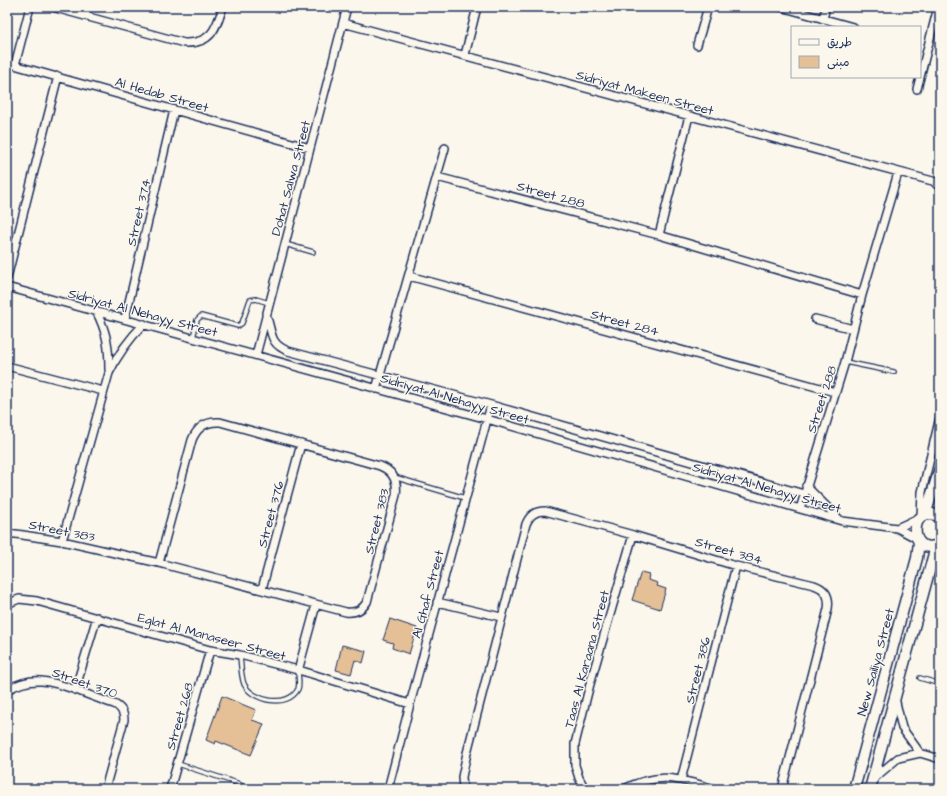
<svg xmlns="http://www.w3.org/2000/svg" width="947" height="796" viewBox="0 0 947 796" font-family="'Architects Daughter','Playpen Sans Arabic',sans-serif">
<rect width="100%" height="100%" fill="#fbf7ec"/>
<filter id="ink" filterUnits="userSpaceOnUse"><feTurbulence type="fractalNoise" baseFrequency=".025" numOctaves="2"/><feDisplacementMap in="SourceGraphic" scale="8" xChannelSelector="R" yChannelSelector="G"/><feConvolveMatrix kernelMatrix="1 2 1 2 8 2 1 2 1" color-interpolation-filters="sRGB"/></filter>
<g filter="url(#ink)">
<path fill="#e5c096" stroke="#1b2f5e" d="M641,572L649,574L648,580L658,583L657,586L666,589L660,609L632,600Z
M390,619L417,628L409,654L392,648L393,643L383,640Z
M342,645L366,651L363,663L355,660L351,674L336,670Z
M222,696L256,710L252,720L264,724L251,755L216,741L215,744L206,740Z"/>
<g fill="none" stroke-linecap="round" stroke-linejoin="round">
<g stroke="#1b2f5e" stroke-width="6">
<path id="lane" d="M87,17L91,7
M285,244L313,252
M193,338L197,320L201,316L238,326L242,323L250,300L256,299L269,303
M845,362L894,372
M394,477L465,498
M240,656C241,665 241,676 244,684C252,701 288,709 298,689C300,684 298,676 298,671
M920,678L940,684
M178,764L237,783L247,789"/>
</g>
<g stroke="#1b2f5e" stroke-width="10">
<path id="street" d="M52,7L184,43C211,44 216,29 223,7
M781,7L853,27
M823,19L826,7
M343,23L940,183
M697,45L708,7
M465,55L477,7
M7,63L310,148
M15,65L30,7
M917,89L938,7
M437,177L659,235L862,295
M659,235L689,116
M409,276L835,392
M7,278L58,76
M7,287L487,419L842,521L897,528L916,538
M96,311C107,332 109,347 109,370
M266,315C273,332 268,343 288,351L491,405L804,494
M125,319L174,110
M815,319L853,329
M256,355L347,7
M7,366L103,391
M376,389L445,148
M806,486L840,520
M800,509L845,362L862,295L898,173
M897,528L921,517L922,492L940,417
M7,534H16L62,541L159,563L346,612C356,613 362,610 367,602L396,495C398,481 393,471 380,466L220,422C207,421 197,427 192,440L159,563
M62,541L109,373C118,354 129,339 144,324
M262,589L301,444
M437,602L501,617
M7,604L19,599L37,601L210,650L240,655L302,671L410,704
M298,671L316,605
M7,690C32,675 51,681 76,690C89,695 102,700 114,704C121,707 124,712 124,720L105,789
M75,690L97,617
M895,698L902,728L920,753
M681,780L736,566
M872,780L898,758L920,753L940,759
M170,789L210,650
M388,789L410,704L491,405
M463,789L462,777L467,753L526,524C530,515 535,511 545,511L633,535L736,566L814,585C826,589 830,597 828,609L782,789
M585,789L579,778L575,765V744L590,684L633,535
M624,789C661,771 678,779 715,789"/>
</g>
<g stroke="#1b2f5e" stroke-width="13">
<path id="secondary" d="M937,183H940
M925,515L940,469
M940,517C908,500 907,560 940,544
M854,789L917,558L919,542
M870,789L936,546"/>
</g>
<use href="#lane" stroke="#fbf7ec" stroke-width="3.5"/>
<use href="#street" stroke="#fbf7ec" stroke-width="7"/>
<use href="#secondary" stroke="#fbf7ec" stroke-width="10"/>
</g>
</g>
<g text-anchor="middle" stroke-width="3" stroke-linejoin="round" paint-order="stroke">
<g font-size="13" fill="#1b2f5e" stroke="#fbf7ec">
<text transform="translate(645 92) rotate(15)" y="5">Sidriyat Makeen Street</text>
<text transform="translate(162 94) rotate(16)" y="5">Al Hedab Street</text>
<text transform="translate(290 178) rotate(-75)" y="5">Dohat Salwa Street</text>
<text transform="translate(551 194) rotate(15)" y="5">Street 288</text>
<text transform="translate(138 212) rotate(-77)" y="5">Street 374</text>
<text transform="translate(143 312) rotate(15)" y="5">Sidriyat Al Nehayy Street</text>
<text transform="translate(625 322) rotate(15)" y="5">Street 284</text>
<text transform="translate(455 398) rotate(16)" y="5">Sidriyat Al Nehayy Street</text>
<text transform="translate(821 399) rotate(-72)" y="5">Street 288</text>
<text transform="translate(767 487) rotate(16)" y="5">Sidriyat Al Nehayy Street</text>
<text transform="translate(270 514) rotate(-75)" y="5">Street 376</text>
<text transform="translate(376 521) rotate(-76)" y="5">Street 383</text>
<text transform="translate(62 530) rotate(11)" y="5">Street 383</text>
<text transform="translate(729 550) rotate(16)" y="5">Street 384</text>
<text transform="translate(427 594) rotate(-75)" y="5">Al Ghaf Street</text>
<text transform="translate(212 636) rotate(15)" y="5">Eglat Al Manaseer Street</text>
<text transform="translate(586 659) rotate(-75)" y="5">Taas Al Karaana Street</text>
<text transform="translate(875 662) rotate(-75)" y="5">New Sailiya Street</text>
<text transform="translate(697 670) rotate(-76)" y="5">Street 386</text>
<text transform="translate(85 682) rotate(19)" y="5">Street 370</text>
<text transform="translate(179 716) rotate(-74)" y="5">Street 268</text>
</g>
</g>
<rect width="947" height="796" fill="none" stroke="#fbf7ec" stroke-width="24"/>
<rect x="12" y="12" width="923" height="772" fill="none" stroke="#1b2f5e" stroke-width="1.5" filter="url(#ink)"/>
<rect x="791" y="26" width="130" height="52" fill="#fbf7ec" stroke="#a1a7b3"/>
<rect x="799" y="39" width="20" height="6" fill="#fbf7ec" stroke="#a1a7b3"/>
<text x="827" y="46" font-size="12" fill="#1b2f5e">طريق</text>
<rect x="799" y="56" width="20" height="12" fill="#e5c096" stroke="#a1a7b3"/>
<text x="827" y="66" font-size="12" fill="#1b2f5e">مبنى</text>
</svg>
